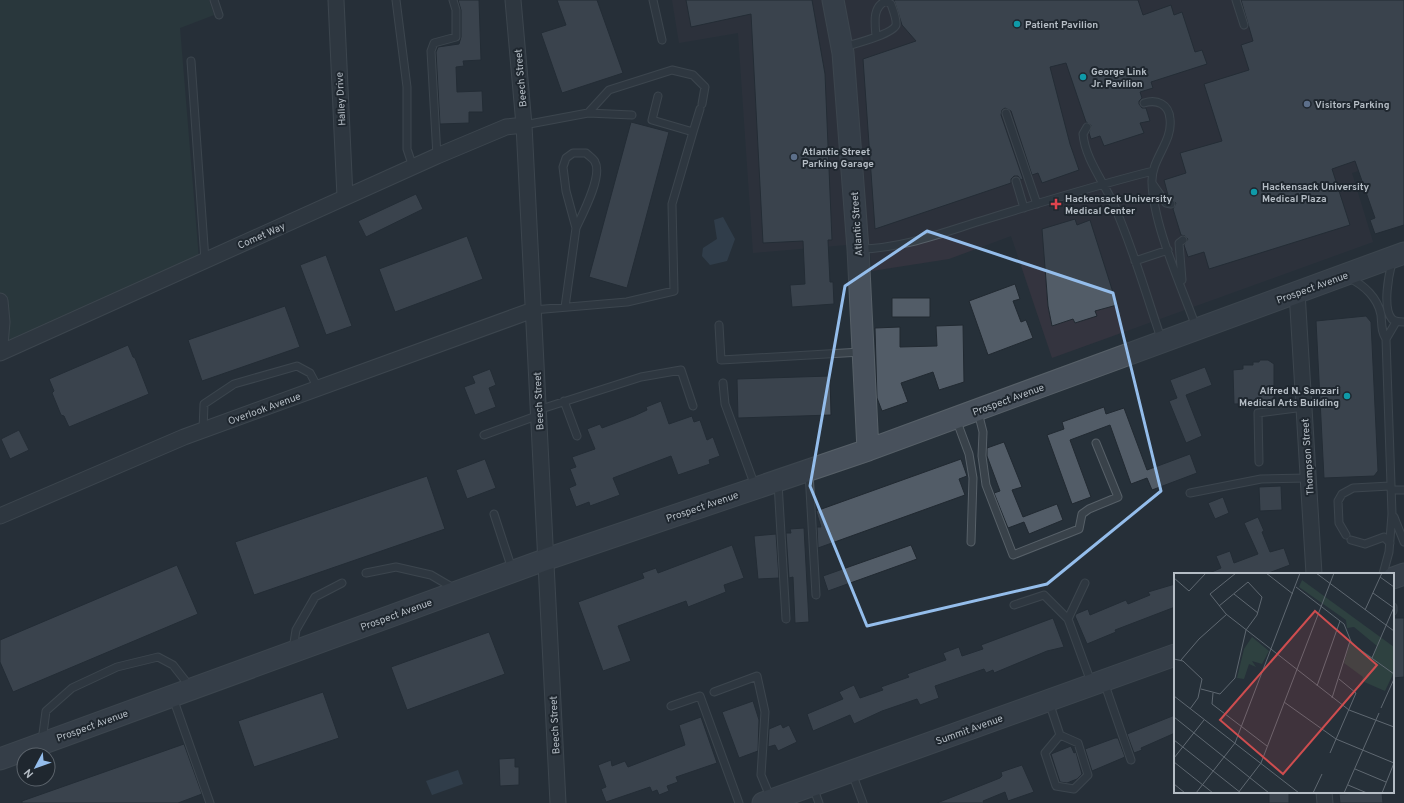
<svg xmlns="http://www.w3.org/2000/svg" width="1404" height="803" viewBox="0 0 1404 803" font-family="Overpass,sans-serif">
<rect width="100%" height="100%" fill="#263039"/>
<path fill="#34343f" d="M672,0H1404V156L1352,173L1373,242L1052,358L1011,236L949,259L872,271L869,243L753,253L738,33L679,43Z"/>
<path fill="#2e4140" d="M0,0H209L214,15L180,28L199,260L0,346Z"/>
<path fill="#3d4f60" d="M723,217L735,239L727,261L710,265L702,256L703,248L717,239L714,220Z
M458,770L463,784L432,795L426,781Z"/>
<path fill="#525c67" stroke="#212931" d="M458,0H479L481,60L463,61L464,66L456,67L457,92L482,91L483,112H469V123L440,124L436,52L438,47L459,44L461,37V10Z
M557,0H597L623,73L562,93L541,33L566,25Z
M686,0H812L825,74L832,240H828L830,282H833L834,304L792,307L790,285L805,284L803,241L763,243L751,14L691,27Z
M894,0H1138L1143,15L1171,5L1174,15L1182,12L1195,52L1202,50L1207,64L1151,82L1153,88L1140,92L1142,98L1139,101V104L1142,108H1146L1150,121L1140,123L1144,133L1104,146L1100,136L1091,139L1089,133L1091,125L1086,122L1066,63L1050,67L1070,144L1079,170L1042,183L1038,173L1032,175L1011,111L1005,108L1002,110L1001,115L1023,179L1021,180L1018,176H1014L1011,179V183L875,229L863,59L916,41L902,25Z
M1241,0H1404V225L1375,234L1370,220L1375,218L1355,161L1332,169L1350,225L1209,269L1204,252L1188,257L1184,245L1188,239L1185,236L1181,235L1173,209L1176,203L1169,199L1164,180L1186,173L1180,153L1222,141L1204,84L1249,70L1241,45L1253,41Z
M631,122L669,132L627,288L589,277Z
M416,194L423,209L366,237L358,221Z
M1075,219L1077,225L1090,220L1117,305L1095,311L1097,316L1075,323L1073,319L1052,326L1048,306L1042,229Z
M467,236L483,279L395,312L379,269Z
M326,255L352,326L326,335L300,265Z
M1015,284L1020,299L1013,301L1021,322L1026,320L1033,338L988,355L969,301Z
M892,298H930V317H892Z
M285,306L300,347L202,381L188,340Z
M1366,316L1371,322L1378,471L1374,476L1324,478L1316,321Z
M963,325L964,382L939,390L933,372L901,383L908,402L882,411L877,398L875,328L900,327V347L937,346L936,326Z
M128,345L133,357L135,358L149,394L69,427L64,416L61,415L52,393L54,391L49,379Z
M1260,360H1268L1274,364V403L1234,404L1233,370L1243,369V365H1253V362H1259Z
M1205,367L1212,385L1186,395L1202,436L1186,443L1169,401L1177,398L1170,380Z
M490,369L496,385L489,388L496,407L475,415L464,387L475,383L472,376Z
M830,376L831,415L738,418L737,379Z
M661,401L669,424L692,416L694,422L700,420L707,440L713,437L720,456L709,460L710,464L678,475L671,456L613,478L620,495L590,506L589,502L576,507L569,488L576,485L570,469L576,467L572,457L595,449L587,429L600,424L602,428L634,416L647,410L646,407Z
M1104,407L1106,414L1124,408L1147,470L1190,454L1197,473L1152,490L1147,478L1131,484L1110,425L1070,440L1091,497L1072,504L1047,435L1064,429L1062,422Z
M19,430L29,450L10,459L1,439Z
M1004,442L1022,487L1012,490L1023,517L1057,504L1063,520L1029,534L1024,522L1008,528L994,493L1000,491L987,456V448Z
M485,459L496,488L467,499L456,470Z
M961,459L967,476L959,479L965,495L818,548L817,527H821L816,511Z
M427,476L445,529L254,595L235,542Z
M1281,486L1282,510L1260,511L1259,487Z
M1223,497L1229,513L1215,519L1208,503Z
M1258,517L1264,531L1262,532L1270,552L1284,548L1290,565L1266,574H1207L1221,568L1216,556L1230,551L1234,563L1258,554L1244,523Z
M804,528L809,622L795,623L793,577L789,578L786,533H791L790,529Z
M776,534L779,578L758,579L754,536Z
M732,545L744,578L724,585L726,592L688,607L686,601L618,626L631,661L603,671L578,602L644,578L642,573L656,568L658,573Z
M911,545L917,559L828,591L823,576Z
M177,565L198,614L13,692L0,662V640Z
M1175,584V607L1115,630L1116,632L1087,644L1075,616L1076,614L1088,609L1090,615L1126,600L1128,604L1150,595L1148,592Z
M1053,618L1064,647L1047,651L994,673L993,670L986,673L984,669L935,686L939,698L920,705L917,699L882,711L854,724L850,715L813,731L807,714L843,699L839,692L854,685L860,698L883,690L881,687L909,677L907,674L946,660L943,653L959,647L962,656L983,649L981,645Z
M1393,618H1404V677L1393,678Z
M489,632L505,674L407,710L391,667Z
M323,692L339,738L254,767L238,721Z
M753,701L759,720L758,751L739,758L722,712Z
M1175,715V733L1141,748L1142,750L1134,753L1127,734Z
M701,717L717,763L676,777L678,782L667,786L669,791L659,795L657,790L652,792L650,787L606,802L601,789L606,787L598,765L611,760L612,766L625,761L628,767L685,745L679,725Z
M781,724L783,728L789,725L797,742L778,751L775,745L768,747L769,729Z
M1115,738H1118L1125,757L1092,771L1085,749Z
M184,744L202,794L178,803H22V801Z
M1071,746L1074,753L1076,752L1082,774L1077,779L1067,783L1060,782L1051,754Z
M515,758V767H519V785L500,786L499,759Z
M1022,765L1034,792L1008,801L1005,792L983,801L984,803H937L1000,778L1002,776L1001,772Z
M1269,792H1289V803H1269Z
M1382,792L1383,803H1340L1339,794Z"/>
<g fill="none" stroke-linecap="round" stroke-linejoin="round">
<g stroke="#576068" stroke-width="9">
<path id="lane" d="M214,0L219,15
M396,0L407,87V149L413,167
M653,0L662,40
M1236,0L1244,25
M844,47C854,44 893,34 896,25C897,19 893,10 891,4L886,1C872,7 875,23 876,36
M191,61L205,260
M1144,103C1157,99 1169,104 1170,119C1173,142 1151,159 1152,182C1153,225 1181,285 1196,327
M588,113L609,90L672,70L693,75L705,87L702,104
M1006,113L1037,204
M524,125L588,113L632,115
M1087,127L1083,134C1085,158 1103,181 1113,203C1133,247 1146,295 1162,341
M693,132L700,109
M437,156L431,51L434,43L456,37V10L453,0
M1016,181L1024,208
M1152,183L1166,203L1171,204
M860,249C905,248 944,232 987,219C1042,202 1097,185 1153,171
M1135,261L1168,250
M1392,262C1389,274 1382,308 1392,319C1395,322 1400,322 1404,322
M1349,278C1364,285 1378,298 1381,315C1382,325 1381,331 1386,339L1392,514L1389,552L1383,574
M1182,280L1179,243L1183,240
M565,307L576,228L566,191L563,167L566,158L573,153H586C589,156 594,159 595,162C603,176 582,215 576,228
M533,310L627,302L674,291L672,204L693,132L652,120L658,96
M719,325L721,360L861,352
M1386,339L1396,322
M723,383L725,404L755,486
M564,401L577,436
M538,410L641,377L681,370L693,406
M978,412L983,432L982,456L986,485L1013,555L1079,529L1082,514L1089,509L1118,497L1096,443
M956,419L969,454L973,478L971,542
M203,430L204,404L234,384L297,366L310,373L318,388
M484,435L539,415
M1259,462L1258,413L1304,407
M809,472L816,595
M778,483L786,619
M1391,490H1404
M1190,493L1261,479L1308,478
M494,514L512,569
M1394,517L1404,542
M1346,535L1339,523L1338,501L1342,494L1353,488L1390,486
M1351,540L1365,544L1384,537L1390,543
M366,573L396,567L431,575L455,589
M1085,583L1068,619L1091,682
M1014,605L1044,595L1068,619
M1393,607V611
M293,649L296,630L315,597L342,583
M1104,682L1131,760
M714,692L757,676L765,712L761,775L771,799
M173,698L210,803
M1049,702L1060,735L1078,743L1088,775L1074,789L1056,786L1045,753L1060,735
M671,706L700,696L739,803
M42,741L46,711L72,688L117,667L158,657L173,665L191,688
M852,773L863,803
M813,787L819,803"/>
</g>
<g stroke="#576068" stroke-width="17">
<path id="street" d="M336,0L345,197
M513,0L524,125L558,803
M1297,292L1314,574
M0,301L2,322L0,345
M0,353L437,156L506,127L524,125
M0,516L184,437L533,310
M1324,792L1325,803"/>
</g>
<g stroke="#576068" stroke-width="23">
<path id="secondary" d="M833,0L843,53L858,249L868,450
M1393,578L1404,574
M0,759L547,559L868,450L1404,253
M763,803L1175,655"/>
</g>
<use href="#lane" stroke="#39424a" stroke-width="7"/>
<use href="#street" stroke="#39424a" stroke-width="15"/>
<use href="#secondary" stroke="#48515c" stroke-width="21"/>
</g>
<path d="M0 0H1404V803H0ZM927,231L1113,293L1161,491L1047,584L867,626L810,486L845,286Z" fill="#263039" fill-opacity=".55" fill-rule="evenodd"/>
<path fill="none" stroke="#94bdeb" stroke-width="3" stroke-linejoin="round" d="M927,231L1113,293L1161,491L1047,584L867,626L810,486L845,286Z"/>
<g fill="#0f9aa8" stroke="#1f272f" stroke-width="1.5">
<circle cx="1017" cy="24" r="4"/>
<circle cx="1083" cy="77" r="4"/>
<circle cx="1254" cy="192" r="4"/>
<circle cx="1347" cy="396" r="4"/>
</g>
<g fill="#5c6f8a" stroke="#1f272f" stroke-width="1.5">
<circle cx="1307" cy="104" r="4"/>
<circle cx="794" cy="157" r="4"/>
</g>
<path fill="#e0444e" stroke="#1f272f" stroke-width="1.5" d="M1054 198h4v4h4v4h-4v4h-4v-4h-4v-4h4z"/>
<g text-anchor="middle" stroke-width="4" stroke-linejoin="round" paint-order="stroke">
<g font-size="10" font-weight="bold" fill="#b5bdc5" stroke="#1f272f" text-anchor="start">
<text x="1025" y="28">Patient Pavilion</text>
<text x="1091" y="75">George Link<tspan x="1091" dy="12">Jr. Pavilion</tspan></text>
<text x="1315" y="108">Visitors Parking</text>
<text x="802" y="155">Atlantic Street<tspan x="802" dy="12">Parking Garage</tspan></text>
<text x="1262" y="190">Hackensack University<tspan x="1262" dy="12">Medical Plaza</tspan></text>
<text x="1065" y="202">Hackensack University<tspan x="1065" dy="12">Medical Center</tspan></text>
<text x="1339" y="394" text-anchor="end">Alfred N. Sanzari<tspan x="1339" dy="12">Medical Arts Building</tspan></text>
</g>
<g font-size="10" fill="#b5bdc5" stroke="#1f272f">
<text transform="translate(520 78) rotate(-95)" y="4">Beech Street</text>
<text transform="translate(340 99) rotate(-93)" y="4">Halley Drive</text>
<text transform="translate(856 224) rotate(-94)" y="4">Atlantic Street</text>
<text transform="translate(261 235) rotate(-24)" y="4">Comet Way</text>
<text transform="translate(1312 287) rotate(-20)" y="4">Prospect Avenue</text>
<text transform="translate(1008 399) rotate(-20)" y="4">Prospect Avenue</text>
<text transform="translate(538 401) rotate(-93)" y="4">Beech Street</text>
<text transform="translate(264 408) rotate(-20)" y="4">Overlook Avenue</text>
<text transform="translate(1307 457) rotate(-94)" y="4">Thompson Street</text>
<text transform="translate(702 506) rotate(-19)" y="4">Prospect Avenue</text>
<text transform="translate(396 614) rotate(-20)" y="4">Prospect Avenue</text>
<text transform="translate(92 725) rotate(-20)" y="4">Prospect Avenue</text>
<text transform="translate(554 725) rotate(-93)" y="4">Beech Street</text>
<text transform="translate(969 729) rotate(-20)" y="4">Summit Avenue</text>
</g>
</g>
<g transform="translate(1174 573)">
<rect width="220" height="220" fill="#263039"/>
<path d="M128,7L220,74V99L211,118L188,108L189,104L170,90L176,69L198,84L203,73L180,54L173,55L172,47L125,14ZM78,64L95,78L88,91L78,88L82,94L75,91L70,106L63,105L70,76Z" fill="#2e4140"/>
<path fill="none" stroke="#5f6871" stroke-width="1" d="M62,0L36,21L52,41L175,137L220,154M92,0L119,21M142,0L220,58M206,4L220,14M0,5L15,18M122,14L170,51L178,71L220,101M15,18L32,0M199,20L220,35M60,21L84,40M191,37L208,0M198,85L220,34M0,86L9,88L28,106L24,125L16,136M7,87L25,66L53,41M143,113L166,48M27,116L46,121L61,105L72,57L83,42L88,24L74,9L45,33M39,120L38,131L93,173M0,123L125,220M158,125L176,68M110,129L162,166L220,190M207,135L220,106M0,144L95,220M0,167L67,220M156,180L182,120L165,106M0,185L30,147M0,189L39,220M181,196L212,209M0,211L11,220M174,212L193,220M22,220L61,170L126,0M64,220L87,190L160,0M139,220L148,201M170,220L205,140M208,220L220,190"/>
<path fill="#ce4d4f" fill-opacity="0.15" stroke="#ce4d4f" stroke-width="2" d="M141,38L203,92L109,201L46,147Z"/>
<rect width="220" height="220" fill="none" stroke="#b5bdc5" stroke-width="2"/>
</g>
<g transform="translate(36 767) rotate(229)"><circle r="19" fill="#1f272f" stroke="#5b636b"/>
<path d="M0-3L7 15L0 10L-7 15Z" fill="#94bdeb"/>
<text y="-6" font-size="11" font-weight="bold" text-anchor="middle" fill="#b5bdc5">N</text>
</g>
</svg>
